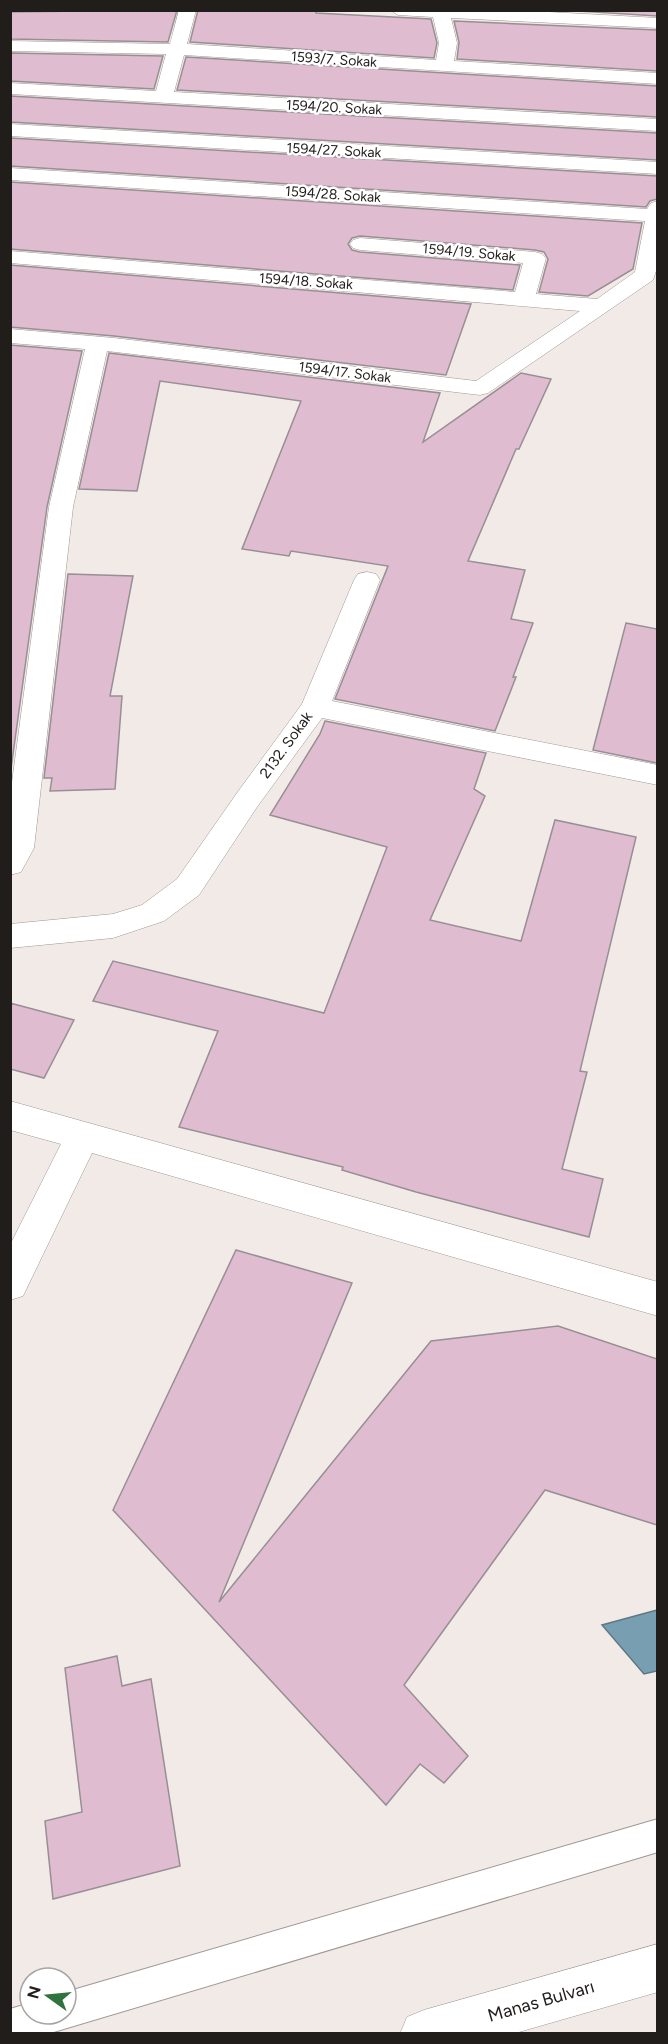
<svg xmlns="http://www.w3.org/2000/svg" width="668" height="2044" viewBox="0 0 668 2044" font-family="Figtree,sans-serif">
<rect width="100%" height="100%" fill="#f2eae6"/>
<path fill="#789fb1" stroke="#5e7884" stroke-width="1.5" d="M657,1610V1671L644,1674L602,1625Z"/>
<path fill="#e0bcd1" stroke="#978f93" stroke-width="1.5" d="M157,10H177L168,42L10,39V12Z
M198,10H316V13L431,19L437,43L434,58L190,42Z
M562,10H657V16Z
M454,21L657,30V71L457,59L459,42Z
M10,53L163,56L154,89L10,81Z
M186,57L657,86V117L177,90Z
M10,96L657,133V160L10,122Z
M10,138L657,176V199L650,201L646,207L10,166Z
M10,182L642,223L633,269L588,296L539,292L548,259L544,252L535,250L360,236L352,238L348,244L352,250L360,252L520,265L513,290L10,249Z
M10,265L471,304L446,375L114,336L10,327Z
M10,345L82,351L47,507L10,776Z
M109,353L440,393L423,442L521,373L551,379L519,449H516L468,561L525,570L511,619L533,623L513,677H516L495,731L335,699L388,566L291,551L289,556L242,549L301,401L160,381L137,491L79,489Z
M68,574L133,576L110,696H122L115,789L50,791L52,778H44Z
M626,623L657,629V763L593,750Z
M325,721L486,753L474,789L485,796L430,920L521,941L555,820L636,837L580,1071L587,1072L562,1169L603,1179L589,1237L416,1192L342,1170L343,1167L179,1127L218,1031L93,1001L113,961L324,1013L387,847L270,815L320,734Z
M10,1003L74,1020L44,1078L10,1069Z
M236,1250L352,1283L219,1602L431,1341L558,1326L657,1359V1525L545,1490L404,1685L468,1756L444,1783L420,1764L386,1805L113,1510Z
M117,1656L122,1686L151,1679L180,1866L53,1899L45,1821L82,1812L65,1668Z"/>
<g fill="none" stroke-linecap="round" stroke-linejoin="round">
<g stroke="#9f9894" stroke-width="2">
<path id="lane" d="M658,1819V1852L47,2034H10V2009L30,2003V2014H66V1992Z"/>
</g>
<g stroke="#9f9894" stroke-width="1">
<path id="street" d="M179,10H196L187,44L436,60L439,43L433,17L398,15L390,10H512L658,18V28L451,18L457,43L454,61L658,73V84L184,55L174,92L658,119V131L10,94V83L156,91L166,54L10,51V41L170,44Z
M10,124L658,162V174L10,136Z
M10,168L647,209L651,203L658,201V265L653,280L488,393L480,395L107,351L73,507L34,848L21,872L10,875V797L49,507L85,349L10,343V329L114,338L476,381L580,311L10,263V251L515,292L523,263L360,250L353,248L350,244L353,240L360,238L535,252L542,254L546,258L536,294L597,299L635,272L645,221L10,180Z
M367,572L376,574L380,580L332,701L658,765V785L322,718L257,807L199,895L164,921L113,938L10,948V924L113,914L142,905L177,879L237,793L302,704L354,580L358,574Z
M10,1101L658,1282V1316L92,1153L23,1296L10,1300V1245L61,1144L10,1130Z"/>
</g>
<g stroke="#9f9894" stroke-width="1">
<path id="primary" d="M658,1944V1992L512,2034H400L407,2017L424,2010Z"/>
</g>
<use href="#lane" fill="#fff" fill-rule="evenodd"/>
<use href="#street" fill="#fff" fill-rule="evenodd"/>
<use href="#primary" fill="#fff" fill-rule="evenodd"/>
</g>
<g text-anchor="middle" stroke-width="5" stroke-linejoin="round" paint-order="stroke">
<g font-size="14" fill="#201d1b" stroke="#fff">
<text transform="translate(334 59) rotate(4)" y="5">1593/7. Sokak</text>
<text transform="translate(334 107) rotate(3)" y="5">1594/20. Sokak</text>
<text transform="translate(334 150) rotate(3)" y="5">1594/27. Sokak</text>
<text transform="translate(333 194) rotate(4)" y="5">1594/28. Sokak</text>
<text transform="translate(469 252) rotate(5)" y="5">1594/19. Sokak</text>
<text transform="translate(306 281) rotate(4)" y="5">1594/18. Sokak</text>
<text transform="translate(345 372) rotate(7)" y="5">1594/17. Sokak</text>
</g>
<g font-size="15" fill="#201d1b" stroke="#fff">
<text transform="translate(286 745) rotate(-54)" y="5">2132. Sokak</text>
</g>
<g font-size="18" fill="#201d1b" stroke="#fff">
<text transform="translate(541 2001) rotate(-16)" y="6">Manas Bulvarı</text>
</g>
</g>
<rect width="668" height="2044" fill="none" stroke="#201d1b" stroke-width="24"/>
<g transform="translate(48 1996) rotate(285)"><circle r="28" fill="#ffffff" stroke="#a6a5a4" stroke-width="1.5"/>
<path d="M0-4.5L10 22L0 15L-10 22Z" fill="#2f733e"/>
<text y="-9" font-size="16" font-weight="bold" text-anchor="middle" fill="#201d1b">N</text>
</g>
</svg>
